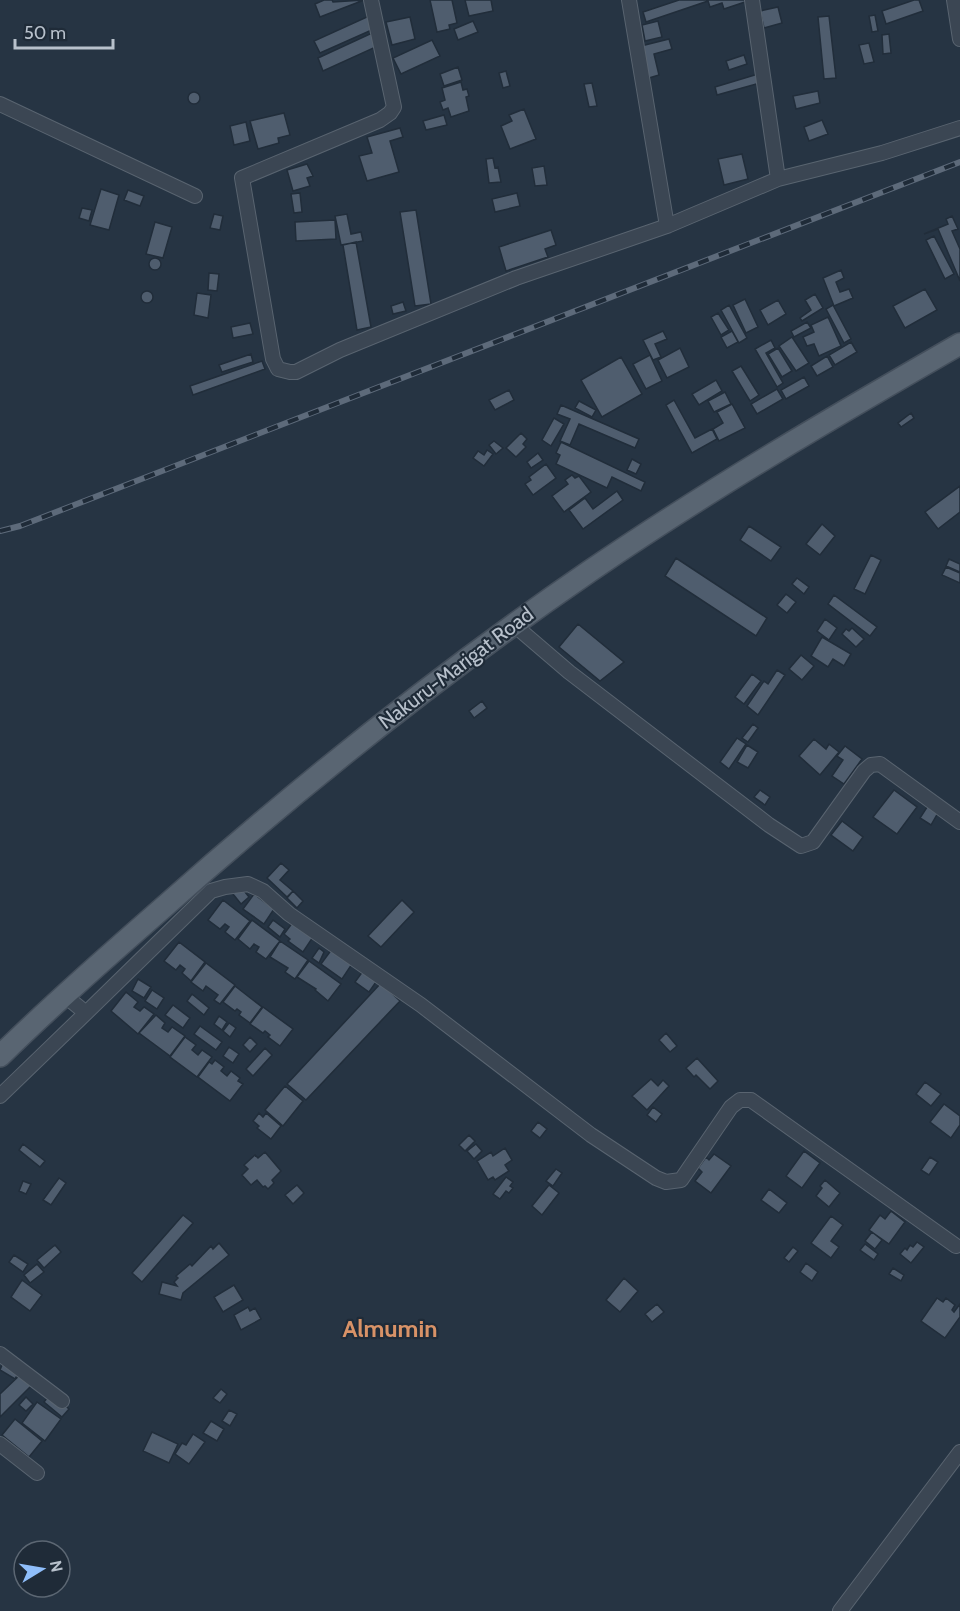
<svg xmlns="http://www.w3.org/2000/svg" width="960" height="1611" viewBox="0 0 960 1611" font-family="Cabin,sans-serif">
<rect width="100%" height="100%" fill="#263443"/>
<path fill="#4f5d6e" stroke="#212d3a" stroke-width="1.5" d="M324,0H332L333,2L364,0L320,17L315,4Z
M430,0H452L457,23L449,25L450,29L437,32Z
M465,0H491L493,11L469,16Z
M679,0H748V1L724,9L722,3L710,7L708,1L646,22L643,12Z
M914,0H919L923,11L886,24L882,11Z
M778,7L782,23L764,28L760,11Z
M875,15L878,31L872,32L869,16Z
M369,16L374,29L320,53L314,41Z
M829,16L836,78L824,79L818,17Z
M410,17L415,39L392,45L386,22Z
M473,21L478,32L458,40L454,29Z
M658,21L662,37L645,41L642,25Z
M372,33L378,46L323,71L318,58Z
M889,34L891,53L883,54L882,35Z
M669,39L672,49L654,54L659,75L649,78L641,46Z
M432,40L440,56L401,74L393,58Z
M869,43L874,62L864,64L859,45Z
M744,55L747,64L729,70L726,61Z
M458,67L462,80L444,86L440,74Z
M506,71L510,86L503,88L499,73Z
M758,74L760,83L717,95L715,87Z
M461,82L463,90L467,89L469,96L466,97L469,111L451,117L448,108L443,110L440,102L445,100L442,88Z
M592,83L597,106L589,107L584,84Z
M818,91L820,103L796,109L793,96Z
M188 98a6 6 0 1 1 12 0a6 6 0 1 1-12 0Z
M524,109L536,139L510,149L501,126L512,121L509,115Z
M284,113L290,135L278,138L279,143L258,149L250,121Z
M444,115L447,125L426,130L423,121Z
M822,120L828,134L809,141L804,127Z
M246,122L250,141L234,145L230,126Z
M400,128L403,137L390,141L399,172L367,181L359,156L372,153L367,137Z
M742,154L748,179L724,185L718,159Z
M493,158L495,168L498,167L501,182L489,183L486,159Z
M307,164L313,176L307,178L310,186L293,191L287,170Z
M544,166L547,185L535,186L532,168Z
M101,189L119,195L109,230L90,225Z
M128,190L144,196L140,206L124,200Z
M300,193L302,212L294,213L291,194Z
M517,193L520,206L495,212L492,199Z
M82,208L92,210L89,221L79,218Z
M416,210L431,304L415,306L400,212Z
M214,214L223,216L220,230L210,228Z
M347,214L351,234L361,232L363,241L341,245L335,216Z
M952,216L958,229L952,231L960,249V281L938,229L924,234L948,224L946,219Z
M335,220L336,239L296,241L295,222Z
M155,222L172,227L163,258L146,254Z
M551,230L556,245L545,249L548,257L506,271L499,247Z
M934,236L954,274L945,279L926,240Z
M356,242L371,327L357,330L343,245Z
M149 264a6 6 0 1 1 12 0a6 6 0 1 1-12 0Z
M841,270L844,278L836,282L840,292L849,289L853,298L834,306L823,278Z
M209,273L219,274L217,291L208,290Z
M925,289L937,310L905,328L893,306Z
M141 297a6 6 0 1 1 12 0a6 6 0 1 1-12 0Z
M197,293L211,295L208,318L194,315Z
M815,294L823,308L802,321L800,318L811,310L805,300Z
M745,299L758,327L746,333L733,305Z
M778,300L786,314L768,325L760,310Z
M403,302L406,311L393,314L391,306Z
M729,305L747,338L739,343L721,310Z
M833,305L851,339L844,343L826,309Z
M718,313L729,330L721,335L711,317Z
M828,317L841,346L819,356L814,344L807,346L803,337L814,332L811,325Z
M807,322L811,328L794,337L791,331Z
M250,323L253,334L233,338L231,327Z
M663,331L667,339L655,344L661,357L653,360L643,340Z
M732,331L738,342L727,348L721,337Z
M792,337L809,363L796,371L779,346Z
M771,340L775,348L766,353L783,383L777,387L755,349Z
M851,342L857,352L835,365L829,355Z
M680,348L689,367L667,378L658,360Z
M778,348L792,371L782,377L768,354Z
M251,354L253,362L222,372L219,365Z
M650,355L662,381L646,389L633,364Z
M827,356L833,367L817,376L811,366Z
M621,357L642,394L602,417L581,380Z
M262,361L265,369L193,395L190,386Z
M741,366L759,395L750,401L732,371Z
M804,377L809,386L786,399L781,390Z
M716,380L722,391L699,405L692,394Z
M777,389L783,399L757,414L751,404Z
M509,390L514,400L495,410L489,400Z
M725,392L731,404L714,412L708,401Z
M674,400L695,438L712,429L717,439L692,453L666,405Z
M579,401L596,410L592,417L575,408Z
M732,404L745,428L719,441L713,429L723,423L717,412Z
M561,405L639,439L635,448L579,424L570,445L560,441L570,419L557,414Z
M911,413L914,418L901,427L898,423Z
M554,418L564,424L551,446L542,440Z
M521,433L527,439L523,444L526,447L516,457L506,448Z
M494,441L503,448L496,454L489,445Z
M561,442L645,482L641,491L612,477L607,488L556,464L560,455L556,453Z
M487,450L493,454L484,466L473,458L478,451L484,455Z
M538,453L543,460L531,468L527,462Z
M632,459L641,464L636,474L627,470Z
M546,464L556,478L533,495L525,484L531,480L529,477Z
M572,475L575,478L579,476L591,492L564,512L552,496L568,484L565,480Z
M960,486V512L938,529L925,512Z
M617,491L623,500L583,529L569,510L585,498L593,509Z
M822,524L835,536L820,555L806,544Z
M749,526L781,547L771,561L740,540Z
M871,555L881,560L865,594L854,589Z
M676,558L767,618L756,636L665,576Z
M949,559L960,564V572L946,566Z
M946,567L960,573V583L942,575Z
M797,578L809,587L804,594L792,584Z
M786,594L796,602L787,613L777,605Z
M834,595L877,627L870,636L828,604Z
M825,619L837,628L829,640L817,631Z
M578,624L624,662L600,681L559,647Z
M852,628L864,639L856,647L842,634L846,629L849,631Z
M822,637L851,654L844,666L833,659L828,667L811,656Z
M801,655L814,666L802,680L789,669Z
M777,670L785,675L758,715L747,706L764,681L768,684Z
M752,674L761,681L744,704L735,697Z
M482,701L487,708L474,718L469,711Z
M753,724L758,728L748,742L742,738Z
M737,738L746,744L729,769L720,762Z
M814,739L826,749L829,744L839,752L820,775L799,756Z
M747,745L758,752L748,768L737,762Z
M845,746L862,759L844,784L832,776L843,760L837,756Z
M760,790L770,797L765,805L754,797Z
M894,790L917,807L897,834L873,817Z
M929,804L939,811L931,825L920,818Z
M842,821L863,837L853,851L831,835Z
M281,863L289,870L280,880L293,891L287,897L267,878Z
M241,887L249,897L241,904L233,894Z
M293,891L303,901L297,908L287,898Z
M254,894L274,909L264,924L243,909Z
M223,900L250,921L235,940L225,932L229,927L225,924L220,929L208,920Z
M402,900L414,912L381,947L368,936Z
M252,920L280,941L266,959L256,952L259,947L254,944L250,949L238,939Z
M273,920L285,929L280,937L268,927Z
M293,922L313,937L303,952L288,941L290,939L284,934Z
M280,941L308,960L295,979L285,972L288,968L270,957Z
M179,942L205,962L191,981L182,973L185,969L180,965L176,970L164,961Z
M319,948L324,952L319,963L312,958Z
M332,949L352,964L342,979L321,964Z
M309,961L341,984L328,1001L315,990L316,989L297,977Z
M206,963L235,985L220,1004L214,1000L218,995L206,986L203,991L191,982Z
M363,971L376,982L369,992L355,982Z
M138,979L151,987L144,998L132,991Z
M381,983L400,1001L306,1100L287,1084Z
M235,986L262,1007L250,1023L239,1015L241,1012L237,1009L235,1011L223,1002Z
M152,990L164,998L157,1009L145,1001Z
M126,992L138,1002L134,1007L140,1011L144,1007L154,1014L138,1034L111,1011Z
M192,994L209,1008L204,1015L187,1001Z
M173,1005L190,1018L183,1028L165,1015Z
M263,1007L293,1029L280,1046L268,1037L270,1035L265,1031L263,1033L250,1024Z
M156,1015L165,1023L162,1028L168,1032L172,1027L185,1036L170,1056L139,1033Z
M219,1016L227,1022L222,1030L214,1024Z
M229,1023L236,1028L230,1037L223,1031Z
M200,1026L222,1042L216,1050L194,1034Z
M666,1033L677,1046L670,1052L659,1040Z
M185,1037L196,1045L192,1050L198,1055L202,1050L212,1057L197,1077L170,1057Z
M250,1037L257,1044L250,1052L243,1045Z
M229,1047L239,1054L233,1063L223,1056Z
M265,1048L272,1055L253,1076L246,1069Z
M697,1058L718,1081L710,1089L696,1075L694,1077L686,1068Z
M215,1060L224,1067L221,1071L227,1076L231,1071L240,1078L238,1081L243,1084L230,1101L198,1077L209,1062L212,1064Z
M651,1079L658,1086L663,1080L669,1086L647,1110L632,1096Z
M925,1082L941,1094L931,1106L916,1094Z
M285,1086L303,1101L283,1126L265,1110Z
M944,1104L960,1116V1125L951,1138L930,1122Z
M653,1107L662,1114L656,1122L647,1115Z
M259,1113L263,1117L266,1113L281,1126L271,1139L257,1128L259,1126L253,1121Z
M538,1122L547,1129L540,1138L531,1131Z
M469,1135L475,1141L465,1151L459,1145Z
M23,1144L45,1161L40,1167L19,1150Z
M476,1144L482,1151L474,1159L467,1151Z
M505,1148L512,1160L505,1165L509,1171L495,1180L493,1177L488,1180L477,1161L491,1152L493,1156Z
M804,1151L820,1163L802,1188L786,1176Z
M265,1152L281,1171L272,1180L274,1183L268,1189L265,1186L263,1187L257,1180L251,1185L242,1175L248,1169L244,1165L255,1155L258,1158Z
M714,1154L731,1166L711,1193L695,1181L702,1172L698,1168L706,1157L709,1160Z
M930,1157L938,1162L929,1175L921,1170Z
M556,1169L562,1173L553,1186L546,1181Z
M506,1177L513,1182L510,1186L513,1188L509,1193L506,1191L500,1199L493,1194Z
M59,1178L66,1183L51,1205L43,1200Z
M825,1180L840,1193L829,1207L816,1196L822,1188L820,1186Z
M23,1181L31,1184L26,1194L19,1191Z
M297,1185L304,1193L293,1204L285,1195Z
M549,1185L559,1193L542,1215L532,1206Z
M769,1189L787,1203L779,1213L761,1200Z
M891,1211L905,1222L889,1244L869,1230L880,1215L885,1219Z
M183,1215L193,1223L142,1282L132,1273Z
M831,1216L843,1225L831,1241L839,1247L831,1258L811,1243Z
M872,1232L882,1240L875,1249L865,1241Z
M917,1242L924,1247L911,1263L900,1254L905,1248L907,1250L910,1245L913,1247Z
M219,1243L229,1255L183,1293L181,1300L159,1294L162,1282L177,1286L174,1282L178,1278L176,1276L190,1264L192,1266L211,1246L213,1249Z
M865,1244L878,1254L874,1260L860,1250Z
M55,1245L61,1252L44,1268L37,1260Z
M793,1247L798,1251L789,1262L784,1258Z
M14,1255L28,1264L23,1272L9,1262Z
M806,1263L818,1272L812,1281L800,1272Z
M37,1264L44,1272L30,1283L24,1275Z
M893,1268L904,1275L901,1281L889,1274Z
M624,1278L638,1291L620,1312L606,1300Z
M22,1280L42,1295L30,1311L11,1297Z
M234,1285L243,1300L223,1312L214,1297Z
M937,1298L943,1302L946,1298L955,1305L952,1310L954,1312L960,1304V1317L945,1338L921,1321Z
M657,1304L664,1312L652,1322L645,1314Z
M248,1307L250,1311L255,1308L261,1319L241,1330L234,1315Z
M4,1360L20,1371L15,1379L0,1370Z
M23,1372L34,1383L0,1417V1394Z
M221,1389L227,1394L220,1403L213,1398Z
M51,1393L69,1409L62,1417L44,1402Z
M26,1397L33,1404L26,1411L19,1405Z
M37,1402L61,1419L45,1441L22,1423Z
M229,1410L237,1414L230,1426L222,1421Z
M15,1419L42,1441L29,1457L2,1435Z
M211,1421L224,1429L217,1441L203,1433Z
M152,1432L178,1444L169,1463L143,1451Z
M193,1434L205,1442L189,1464L175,1454L182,1443L186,1445Z"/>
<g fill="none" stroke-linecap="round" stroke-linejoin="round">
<g stroke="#596470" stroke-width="16">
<path id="minor" d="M371,0L394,107L390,113L380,120L242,178L273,359L278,369L290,372H296L340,350L516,278L667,226L778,179L882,153L960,128
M629,0L667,226
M752,0L778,179
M954,0L960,39
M0,104L195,196
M513,624L569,672L769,825L801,846L813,842L864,771L871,765L880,764L960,822
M64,995L86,1013L211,891L225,887L248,884L263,891L289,914L421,1005L591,1135L656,1178L666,1182L681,1180L731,1107L740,1100H751L956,1246
M0,1096L86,1013
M0,1354L62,1401
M0,1444L37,1473
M840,1611L960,1452"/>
</g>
<g stroke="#444f5c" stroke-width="24">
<path id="primary" d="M0,1056C53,1004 109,955 165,906C300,786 441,673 590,571C710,489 835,416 960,344"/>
</g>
<use href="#minor" stroke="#3b4653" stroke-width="14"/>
<use href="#primary" stroke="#596572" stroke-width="21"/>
<g stroke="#5d6a7a" stroke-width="6">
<path id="rail" d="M0,531L20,526L960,162"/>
</g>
<use href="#rail" stroke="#1f2b38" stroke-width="4" stroke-dasharray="11" stroke-linecap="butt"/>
</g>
<g text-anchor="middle" stroke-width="4.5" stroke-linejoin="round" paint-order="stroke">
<g font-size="21" fill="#b8c1cc" stroke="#1f2b38">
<text transform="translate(456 668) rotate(-37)" y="7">Nakuru-Marigat Road</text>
</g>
<g font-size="24" font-weight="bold" fill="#d89267" stroke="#1f2b38">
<text x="390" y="1337">Almumin</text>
</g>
</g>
<g transform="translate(42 1569) rotate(79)"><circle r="28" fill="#1f2b38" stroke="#5c6773" stroke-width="1.5"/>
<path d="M0-4.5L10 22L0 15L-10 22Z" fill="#8fbefa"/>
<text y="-9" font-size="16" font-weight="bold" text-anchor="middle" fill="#b8c1cc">N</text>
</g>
<path d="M15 39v9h98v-9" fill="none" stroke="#b8c1cc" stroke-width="3"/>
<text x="24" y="39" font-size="18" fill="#b8c1cc" stroke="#1f2b38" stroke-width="4.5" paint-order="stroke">50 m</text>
</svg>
